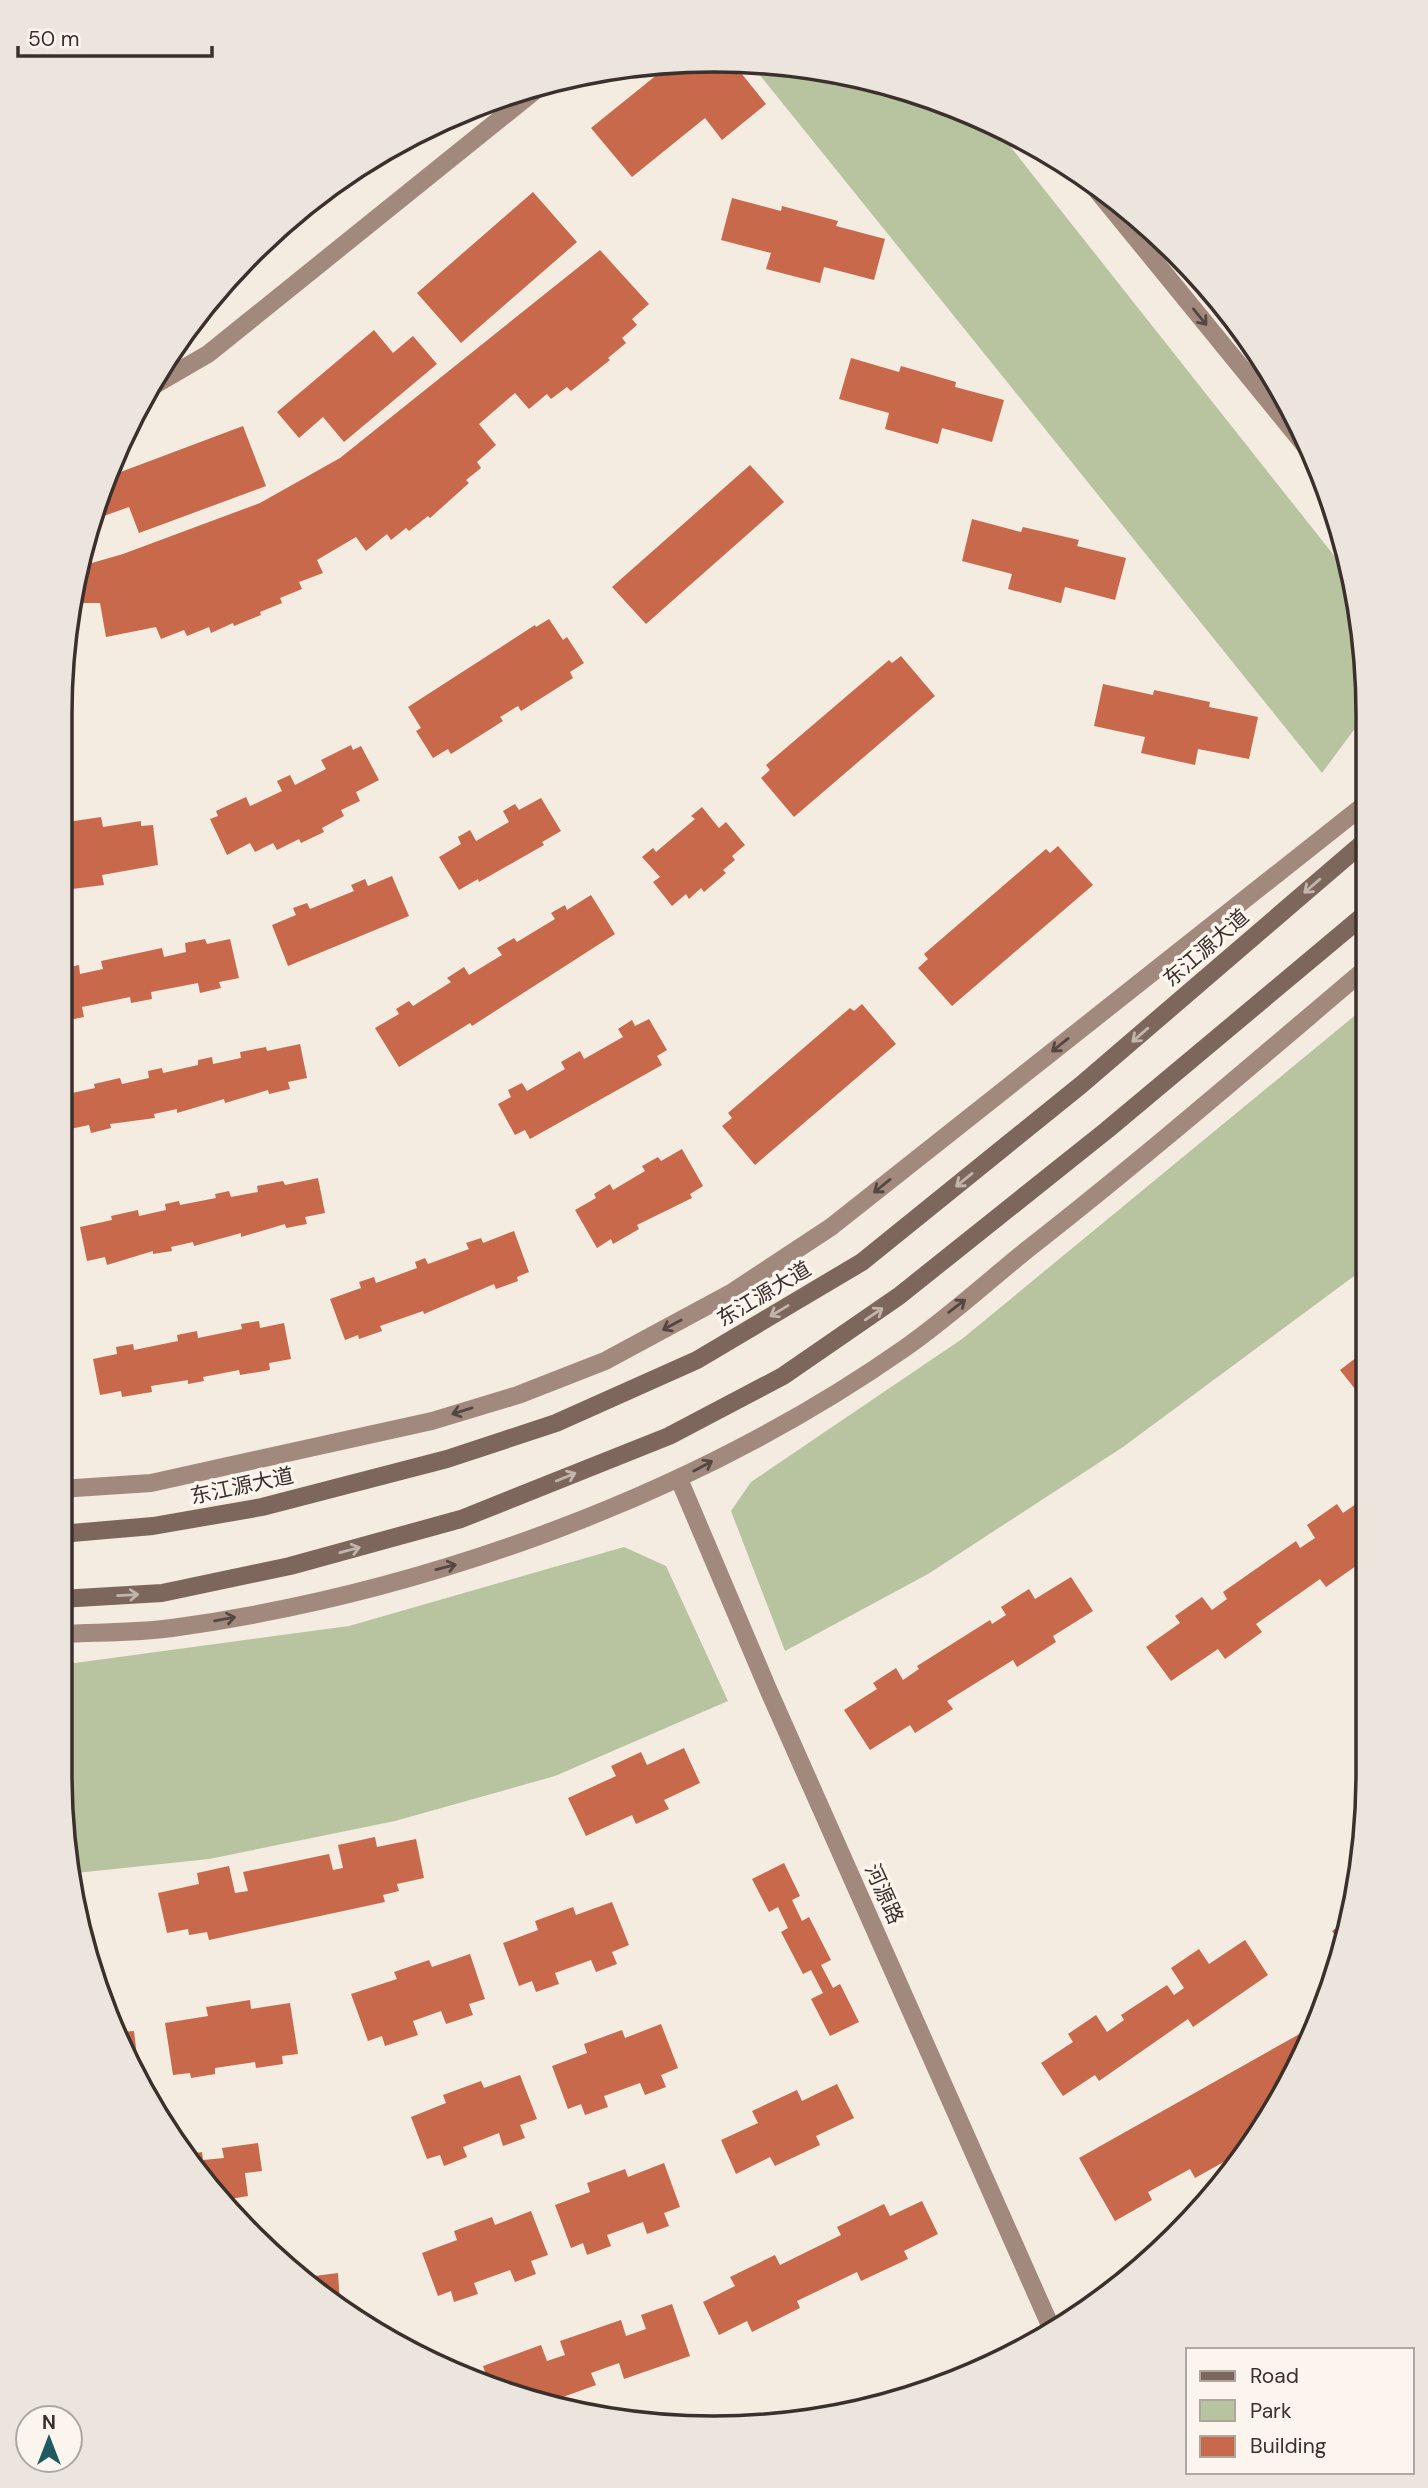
<svg xmlns="http://www.w3.org/2000/svg" width="1428" height="2488" viewBox="0 0 1428 2488" font-family="'DM Sans','Noto Sans SC',sans-serif">
<rect width="100%" height="100%" fill="#f4ebe1"/>
<path fill="#b8c4a0" d="M751,64L800,65L925,94L994,126L1336,558L1355,596L1363,629V703L1359,723L1322,773Z
M1364,1008L1365,1268L1123,1447L928,1574L785,1651L731,1511L751,1482L962,1339Z
M624,1547L666,1566L728,1701L555,1776L395,1821L209,1859L76,1873L60,1774V1665L349,1626Z"/>
<path fill="#c8694b" d="M674,61L733,63L766,104L722,140L705,118L632,177L591,128Z
M344,177L269,242L267,240L316,195Z
M533,192L577,242L461,343L417,293Z
M732,198L781,211L782,206L838,221L836,226L885,239L874,280L824,267L820,283L766,269L771,253L721,240Z
M600,250L649,304L632,319L637,325L622,338L626,343L608,358L610,360L571,391L567,387L551,399L547,394L529,409L515,393L479,424L496,445L477,462L481,468L466,480L469,483L430,518L428,516L409,531L406,528L391,540L387,534L366,551L356,537L317,560L323,573L299,582L302,589L280,598L282,603L260,612L261,615L234,626L233,623L211,633L209,627L187,636L184,630L161,639L156,627L106,637L100,603H74L75,635L67,636L78,567L123,554L260,503L340,458Z
M374,330L393,353L413,336L437,364L344,442L323,417L299,438L277,412Z
M851,358L899,372L901,366L956,382L955,387L1004,400L992,442L942,428L938,444L885,429L889,413L839,399Z
M243,426L266,486L139,533L129,507L101,517L98,507L110,476Z
M750,465L784,502L646,624L612,587Z
M972,519L1021,532L1023,527L1079,540L1077,546L1126,558L1115,600L1065,587L1061,603L1008,589L1012,574L962,561Z
M549,619L563,640L567,637L584,663L570,672L573,678L521,711L518,706L500,717L503,721L451,754L448,749L433,758L416,731L421,728L408,707L535,625L536,627Z
M901,656L935,696L794,817L761,778L770,770L766,765L889,660L892,663Z
M1103,684L1153,695L1154,690L1210,702L1209,707L1258,717L1249,759L1198,749L1195,765L1141,753L1145,737L1094,726Z
M351,745L353,750L361,746L379,780L356,792L360,801L341,810L344,816L322,828L324,832L301,843L299,839L277,850L273,843L255,852L250,843L227,855L210,819L218,816L216,811L246,797L250,806L282,791L277,781L290,775L295,785L326,769L321,760Z
M541,798L561,831L542,842L544,845L479,882L478,879L459,890L439,857L461,844L458,837L470,830L476,841L509,822L503,811L515,804L519,810Z
M702,807L719,828L726,822L745,845L732,856L735,860L723,870L726,873L704,892L701,888L689,899L686,894L672,906L653,882L660,877L642,857L653,848L656,852L695,819L691,816Z
M101,817L103,827L141,821V826L153,825L158,865L102,875L104,885L72,889L71,880L61,881V823Z
M1058,846L1093,885L952,1006L918,968L928,959L924,954L1046,849L1050,853Z
M392,876L409,916L288,966L272,925L296,915L293,908L307,903L310,909L354,891L351,885L365,879L368,886Z
M591,895L615,934L472,1026L470,1023L399,1067L375,1028L399,1014L396,1009L409,1001L413,1006L451,982L447,978L464,967L469,975L502,955L497,948L514,938L517,942L555,919L551,913L565,905L567,910Z
M205,939L207,944L230,939L239,978L219,982L221,988L200,993L198,983L151,992L152,999L131,1003L130,997L82,1007L84,1017L64,1021L60,1015L61,969L79,965L80,974L103,969L101,961L162,948L164,957L186,952L185,943Z
M862,1004L896,1044L755,1165L722,1126L732,1118L728,1113L850,1008L854,1011Z
M649,1019L667,1050L657,1056L662,1065L530,1139L525,1130L515,1135L498,1104L511,1097L508,1090L522,1083L527,1091L565,1069L561,1062L580,1051L584,1059L623,1037L618,1029L632,1020L635,1026Z
M300,1044L307,1078L288,1082L290,1089L269,1094L268,1090L225,1103L224,1099L177,1113V1109L154,1114L155,1118L110,1124L111,1128L91,1133L89,1125L70,1129L63,1095L95,1088L94,1084L120,1078L122,1084L149,1078L148,1071L162,1068L163,1073L198,1065V1060L212,1057L213,1064L241,1058L240,1052L266,1047L267,1051Z
M682,1149L703,1186L690,1194L692,1198L637,1225L639,1229L613,1244L611,1239L597,1248L575,1210L596,1198L594,1194L610,1184L613,1190L645,1171L642,1166L658,1157L661,1161Z
M318,1178L325,1213L305,1217L307,1224L286,1228L285,1224L241,1237V1233L194,1246L193,1242L171,1247L172,1251L153,1254V1251L107,1265L105,1257L87,1261L80,1227L112,1220L111,1216L138,1210L139,1216L166,1210L165,1204L179,1201L180,1205L216,1198L215,1194L229,1191L231,1197L258,1192L257,1186L283,1181L285,1185Z
M514,1231L529,1272L517,1277L518,1281L496,1289L494,1284L424,1314L423,1311L380,1326L382,1331L359,1339L358,1335L345,1340L330,1299L361,1288L359,1282L374,1277L376,1283L417,1268L415,1262L425,1258L428,1264L469,1249L466,1243L481,1238L483,1243Z
M259,1321L260,1328L284,1323L291,1359L269,1363L270,1370L240,1375L239,1370L203,1377L204,1381L188,1384V1380L151,1386L152,1392L122,1397L121,1391L100,1395L93,1359L117,1354L116,1347L133,1344L134,1350L178,1341L177,1335L197,1331L198,1338L242,1329L241,1324Z
M1365,1351L1366,1403L1340,1370Z
M1366,1497V1547L1358,1553L1363,1561L1326,1587L1320,1579L1256,1624L1262,1632L1225,1659L1218,1649L1171,1681L1146,1647L1180,1623L1175,1616L1202,1597L1212,1610L1227,1599L1223,1592L1296,1541L1300,1548L1315,1538L1307,1525L1337,1504L1343,1513Z
M1071,1577L1093,1611L1053,1636L1056,1642L1017,1667L1013,1660L947,1701L953,1709L915,1733L910,1725L870,1750L844,1710L877,1689L873,1683L896,1668L903,1680L919,1669L917,1666L990,1620L992,1624L1006,1615L1001,1607L1029,1589L1035,1599Z
M684,1748L700,1783L664,1800L669,1809L636,1824L632,1815L586,1836L568,1798L616,1776L611,1766L641,1752L647,1765Z
M375,1837L377,1847L416,1839L424,1878L397,1884L399,1891L383,1895L385,1902L209,1940L207,1932L189,1935L188,1929L167,1933L158,1893L199,1884L197,1873L229,1866L235,1893L248,1891L243,1872L329,1854L333,1870L343,1868L338,1845Z
M784,1863L800,1896L792,1900L802,1921L809,1917L831,1960L821,1965L833,1988L840,1984L859,2022L830,2036L811,1999L823,1993L811,1970L803,1974L781,1932L788,1928L778,1907L769,1912L752,1879Z
M612,1902L629,1945L612,1952L617,1964L596,1972L591,1960L555,1973L559,1984L536,1992L532,1981L519,1986L503,1943L538,1930L535,1921L573,1907L576,1915Z
M1350,1918L1346,1944L1344,1949L1332,1931Z
M1245,1940L1268,1975L1193,2027L1188,2019L1099,2081L1095,2075L1063,2096L1041,2063L1073,2042L1068,2034L1096,2015L1107,2032L1124,2020L1121,2015L1167,1985L1174,1995L1184,1988L1171,1968L1199,1949L1209,1964Z
M470,1954L485,1999L469,2004L473,2015L446,2024L441,2011L413,2021L418,2035L385,2046L382,2036L368,2041L351,1994L397,1979L394,1972L429,1960L432,1967Z
M250,2000L251,2009L290,2003L298,2054L282,2056L283,2064L256,2068L255,2062L215,2068V2074L191,2078L190,2073L173,2075L165,2023L208,2016L206,2007Z
M661,2024L678,2068L661,2075L666,2087L645,2095L640,2083L604,2096L608,2107L585,2115L581,2104L568,2109L552,2066L587,2053L584,2044L622,2030L625,2038Z
M1312,2027L1281,2102L1238,2154L1195,2178L1190,2169L1148,2192L1152,2200L1115,2221L1079,2158Z
M134,2031L138,2065H137L120,2032Z
M520,2075L537,2119L520,2125L525,2138L503,2146L499,2133L463,2147L467,2157L444,2166L440,2155L427,2159L411,2117L446,2103L443,2095L481,2081L484,2088Z
M837,2084L854,2118L816,2136L820,2145L775,2166L770,2157L736,2174L721,2140L758,2123L752,2111L797,2090L802,2101Z
M258,2143L262,2171L245,2173L248,2196L224,2200L195,2172L185,2155L202,2152L203,2160L224,2158L222,2148Z
M664,2163L680,2207L664,2213L669,2226L647,2234L643,2222L607,2235L611,2246L587,2255L583,2243L571,2248L555,2205L590,2192L587,2183L625,2169L628,2177Z
M922,2201L938,2234L904,2251L908,2259L861,2281L857,2272L797,2301L800,2308L752,2332L747,2321L719,2335L703,2302L735,2286L730,2277L775,2255L780,2265L841,2235L837,2227L884,2204L890,2216Z
M531,2211L548,2255L531,2261L536,2274L515,2282L510,2270L474,2283L478,2294L454,2302L451,2291L438,2296L422,2253L457,2240L454,2231L492,2217L495,2225Z
M338,2273L340,2303L341,2309L307,2277Z
M672,2304L690,2356L624,2379L619,2363L591,2373L596,2385L541,2405L536,2389L519,2395L488,2381L483,2366L541,2345L547,2361L565,2355L560,2341L621,2320L626,2336L646,2329L641,2315Z"/>
<g fill="none" stroke-linecap="round" stroke-linejoin="round">
<path stroke="#a18a7d" stroke-width="18" d="M1095,188L1307,448
M146,390L208,354L547,81
M679,1479L768,1689L1050,2325
M60,1489L151,1483L432,1421L518,1395L605,1361L731,1293L831,1227L1364,805
M60,1634C97,1632 136,1633 172,1628C426,1593 695,1495 905,1348C948,1318 987,1282 1028,1249C1143,1159 1253,1064 1364,970"/>
<path stroke="#7d675c" stroke-width="18" d="M60,1534L153,1526L262,1507L447,1459L556,1423L697,1360L862,1262L1081,1085L1364,842
M60,1599L162,1593L290,1566L461,1519L669,1436L783,1376L899,1296L1107,1130L1364,915"/>
</g>
<defs><path id="oneway-shaft" d="M-6 0H5M1.5-3L5.5 0L1.5 3" fill="none" stroke-width="1.6" stroke-linecap="round" stroke-linejoin="round" transform="scale(1.75)"/></defs>
<g stroke="#544640">
<use href="#oneway-shaft" transform="translate(1200 317) rotate(51)"/>
<use href="#oneway-shaft" transform="translate(1060 1045) rotate(141)"/>
<use href="#oneway-shaft" transform="translate(882 1186) rotate(141)"/>
<use href="#oneway-shaft" transform="translate(957 1306) rotate(-38)"/>
<use href="#oneway-shaft" transform="translate(672 1325) rotate(152)"/>
<use href="#oneway-shaft" transform="translate(462 1411) rotate(163)"/>
<use href="#oneway-shaft" transform="translate(703 1466) rotate(-28)"/>
<use href="#oneway-shaft" transform="translate(446 1567) rotate(-14)"/>
<use href="#oneway-shaft" transform="translate(225 1619) rotate(-10)"/>
</g>
<g stroke="#c2b5ac">
<use href="#oneway-shaft" transform="translate(1312 886) rotate(139)"/>
<use href="#oneway-shaft" transform="translate(1140 1035) rotate(139)"/>
<use href="#oneway-shaft" transform="translate(964 1180) rotate(141)"/>
<use href="#oneway-shaft" transform="translate(779 1311) rotate(149)"/>
<use href="#oneway-shaft" transform="translate(874 1314) rotate(-34)"/>
<use href="#oneway-shaft" transform="translate(566 1477) rotate(-22)"/>
<use href="#oneway-shaft" transform="translate(350 1550) rotate(-15)"/>
<use href="#oneway-shaft" transform="translate(128 1595) rotate(-3)"/>
</g>
<g text-anchor="middle" stroke-width="7" stroke-linejoin="round" paint-order="stroke">
<g font-size="21" fill="#3b302b" stroke="#fbf5ee">
<text transform="translate(1206 948) rotate(-41)" y="7">东江源大道</text>
<text transform="translate(764 1294) rotate(-31)" y="7">东江源大道</text>
<text transform="translate(242 1486) rotate(-12)" y="7">东江源大道</text>
<text transform="translate(884 1894) rotate(66)" y="7">河源路</text>
</g>
</g>
<path d="M0 0H1428V2488H0ZM714 72H714A642 642 0 0 1 1356 714V1774A642 642 0 0 1 714 2416H714A642 642 0 0 1 72 1774V714A642 642 0 0 1 714 72Z" fill="#ece5de" fill-rule="evenodd"/>
<path fill="none" stroke="#3b302b" stroke-width="3.5" d="M714 72H714A642 642 0 0 1 1356 714V1774A642 642 0 0 1 714 2416H714A642 642 0 0 1 72 1774V714A642 642 0 0 1 714 72Z"/>
<rect x="1186" y="2348" width="228" height="126" fill="#fbf5ee" stroke="#aea6a0" stroke-width="2"/>
<rect x="1200" y="2371" width="35" height="10" fill="#7d675c" stroke="#aea6a0" stroke-width="2"/>
<text x="1250" y="2383" font-size="21" fill="#3b302b">Road</text>
<rect x="1200" y="2400" width="35" height="21" fill="#b8c4a0" stroke="#aea6a0" stroke-width="2"/>
<text x="1250" y="2418" font-size="21" fill="#3b302b">Park</text>
<rect x="1200" y="2436" width="35" height="21" fill="#c8694b" stroke="#aea6a0" stroke-width="2"/>
<text x="1250" y="2453" font-size="21" fill="#3b302b">Building</text>
<g transform="translate(49 2439)"><circle r="33" fill="#fbf5ee" stroke="#aea6a0" stroke-width="2"/>
<path d="M0-5L12 26L0 18L-12 26Z" fill="#1f5a5e"/>
<text y="-10" font-size="19" font-weight="bold" text-anchor="middle" fill="#3b302b">N</text>
</g>
<path d="M18 46v10h194v-10" fill="none" stroke="#3b302b" stroke-width="3.5"/>
<text x="28" y="46" font-size="21" fill="#3b302b" stroke="#fbf5ee" stroke-width="5" paint-order="stroke">50 m</text>
</svg>
